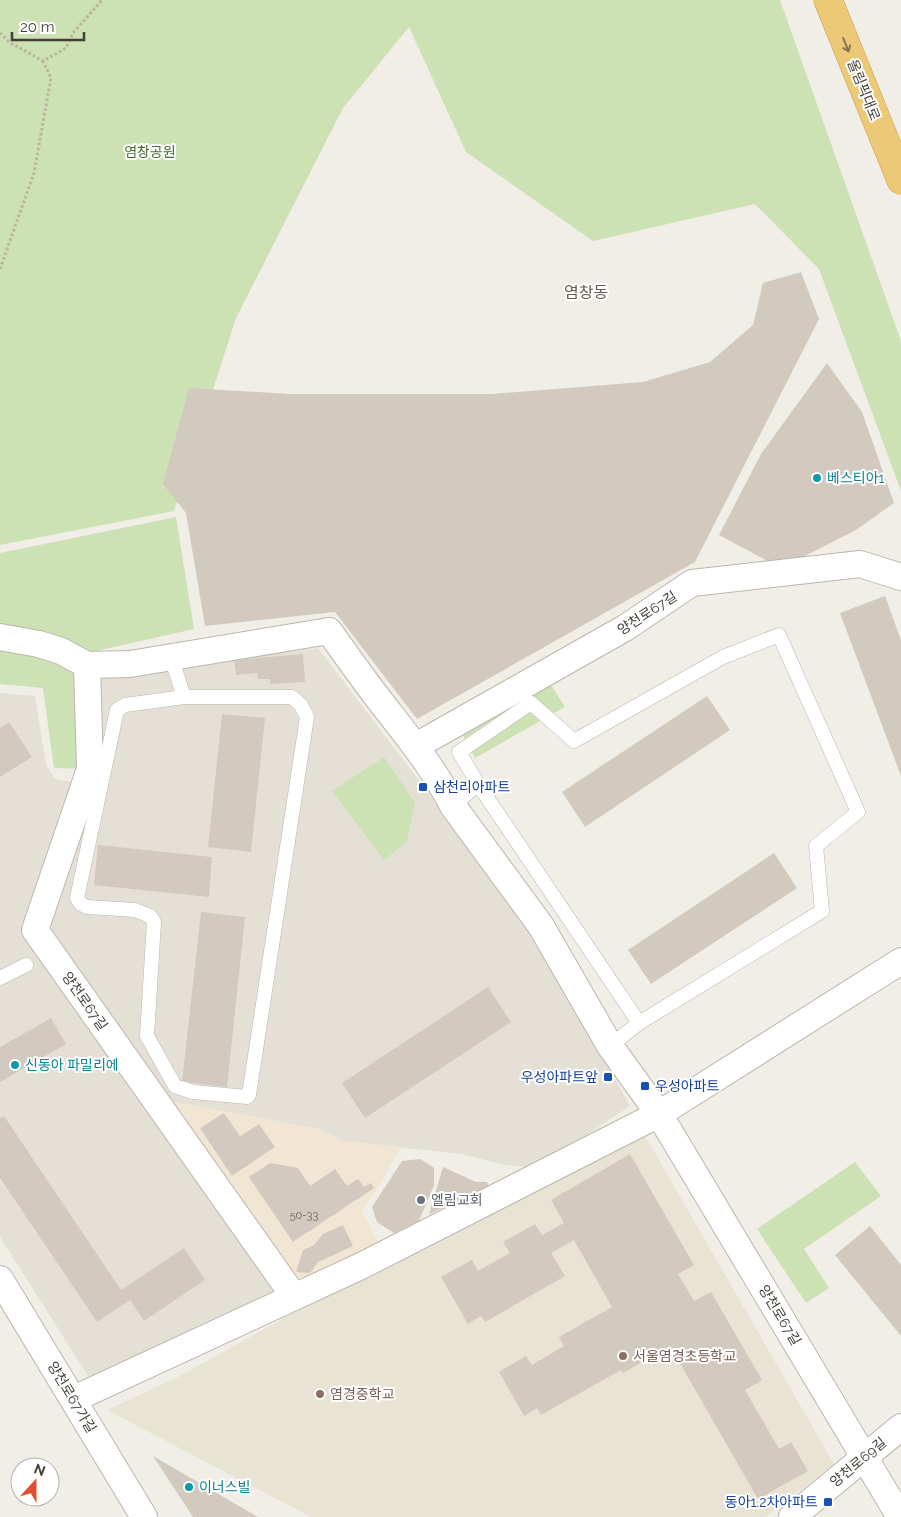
<svg xmlns="http://www.w3.org/2000/svg" width="901" height="1517" viewBox="0 0 901 1517" font-family="Raleway,'Noto Sans KR',sans-serif">
<rect width="100%" height="100%" fill="#f1eee7"/>
<path fill="#e5e0d6" d="M318,648L525,919L630,1106L537,1168L506,1165L461,1154L343,1141L319,1129L168,1101L47,929L100,672L140,673Z
M0,693L35,696L46,765L55,779L75,782L24,932L277,1292L90,1379L0,1237Z"/>
<path fill="#f1e6d4" d="M168,1101L319,1129L344,1141L401,1147L377,1190L362,1210L380,1246L316,1279L286,1276Z"/>
<path fill="#e9e3d3" d="M644,1134L834,1464L766,1517H311L107,1410L176,1378L411,1248Z"/>
<path fill="#cce1b4" d="M0,0H780L901,341V491L819,269L755,204L593,241L466,152L409,27L343,108L236,318L174,511L0,545Z
M176,517L194,629L87,653L0,628V553Z
M0,644L38,650L74,673L90,769L54,768L43,688L0,684Z
M545,675L565,707L475,758L458,725Z
M384,757L415,803L407,842L384,860L332,791Z
M855,1162L881,1196L804,1249L829,1288L806,1303L757,1229Z"/>
<path fill="#d2cabe" d="M801,272L819,319L695,562L417,719L335,612L205,626L186,513L163,484L189,388L290,394H491L643,382L710,362L753,325L763,283Z
M827,363L862,412L894,503L856,530L781,568L719,535L761,454Z
M885,596L901,640V776L840,613Z
M303,654L305,682L270,684V679H258L257,673L236,675L234,660Z
M707,696L730,730L585,827L562,792Z
M222,714L265,718L251,852L208,847Z
M9,722L32,757L0,777V728Z
M98,845L212,857L209,897L94,885Z
M774,853L797,888L651,984L628,950Z
M201,912L245,917L227,1087L182,1082Z
M488,987L511,1022L365,1118L342,1083Z
M51,1018L66,1044L0,1082V1047Z
M224,1113L240,1136L259,1124L275,1147L232,1176L200,1128Z
M4,1116L121,1290L184,1248L205,1280L144,1321L130,1300L97,1322L0,1178V1118Z
M630,1154L694,1265L678,1274L694,1301L711,1292L762,1380L745,1390L779,1449L791,1442L808,1471L758,1499L670,1346L623,1373L621,1370L541,1415L537,1408L524,1416L499,1372L526,1356L532,1365L564,1346L559,1337L612,1307L574,1240L551,1253L565,1276L485,1322L481,1316L468,1324L441,1277L472,1260L478,1271L510,1253L503,1242L535,1224L542,1235L564,1223L551,1200Z
M420,1159L434,1168V1185L419,1221L394,1233L377,1222L372,1207L402,1161Z
M270,1163L298,1168L310,1186L335,1169L347,1186L358,1179L364,1187L371,1183L374,1188L293,1242L249,1177Z
M443,1167L476,1182H487L489,1187L429,1214Z
M343,1225L353,1246L318,1262L310,1273L296,1272L303,1250L314,1245L323,1234Z
M870,1226L901,1265V1336L835,1255Z
M153,1456L258,1517H193Z"/>
<g fill="none" stroke-linecap="round" stroke-linejoin="round">
<g stroke="#bcb6ab" stroke-width="15">
<path id="lane" d="M171,657L184,697L125,705L117,710L77,898L81,904L87,907L135,910L150,916L154,922L147,1036L175,1086L193,1092L247,1097L249,1095L307,717L301,705L292,697H184
M453,806L478,784L639,1023L822,911L816,846L858,812L779,635L723,657L574,741L531,703L459,752L478,784
M0,978L26,965
M610,1046L639,1023"/>
</g>
<g stroke="#bcb6ab" stroke-width="28">
<path id="street" d="M0,637L39,644L61,651L87,665L130,664L329,631C344,652 359,673 374,693C402,730 432,764 453,806L541,926L610,1046L659,1114L900,1517
M87,665L90,769L35,930L293,1295
M416,746L625,628L692,583L860,564L901,577
M0,1279L144,1517
M74,1399L361,1266L659,1114L901,961
M792,1517L901,1427"/>
</g>
<g stroke="#ca9e48" stroke-width="29">
<path id="highway" d="M828,0L901,180"/>
</g>
<path stroke="#bcb29e" stroke-width="3" stroke-dasharray="2.5 2.5" stroke-linecap="butt" d="M0,33L9,42L43,61L66,48L73,33L102,0
M0,269L34,173L51,78L43,61"/>
<use href="#lane" stroke="#fff" stroke-width="14"/>
<use href="#street" stroke="#fff" stroke-width="26"/>
<use href="#highway" stroke="#ecc977" stroke-width="28"/>
</g>
<defs><path id="oneway-shaft" d="M-6 0H5M1.5-3L5.5 0L1.5 3" fill="none" stroke-width="1.6" stroke-linecap="round" stroke-linejoin="round" transform="scale(1.25)"/></defs>
<use stroke="#877651" href="#oneway-shaft" transform="translate(846 45) rotate(68)"/>
<g fill="#0f9aa8" stroke="#fff" stroke-width="2">
<circle cx="817" cy="478" r="5"/>
<circle cx="15" cy="1065" r="5"/>
<circle cx="189" cy="1487" r="5"/>
</g>
<g fill="#1a4fb4" stroke="#fff" stroke-width="2">
<rect x="418" y="782" width="10" height="10" rx="2.5"/>
<rect x="603" y="1072" width="10" height="10" rx="2.5"/>
<rect x="640" y="1081" width="10" height="10" rx="2.5"/>
<rect x="823" y="1497" width="10" height="10" rx="2.5"/>
</g>
<circle fill="#6b7280" stroke="#fff" stroke-width="2" cx="421" cy="1200" r="5"/>
<g fill="#8d6e63" stroke="#fff" stroke-width="2">
<circle cx="623" cy="1356" r="5"/>
<circle cx="320" cy="1394" r="5"/>
</g>
<g text-anchor="middle" stroke-width="4" stroke-linejoin="round" paint-order="stroke">
<g font-size="11" fill="#686259">
<text x="304" y="1219">50-33</text>
</g>
<g font-size="14" fill="#443f37" stroke="#fff">
<text transform="translate(864 90) rotate(68)" y="5">올림픽대로</text>
<text transform="translate(647 613) rotate(-33)" y="5">양천로67길</text>
<text transform="translate(85 1001) rotate(55)" y="5">양천로67길</text>
<text transform="translate(780 1315) rotate(59)" y="5">양천로67길</text>
<text transform="translate(72 1397) rotate(59)" y="5">양천로67가길</text>
<text transform="translate(858 1462) rotate(-40)" y="5">양천로69길</text>
</g>
<g font-size="14" fill="#466e31" stroke="#fff">
<text x="150" y="157">염창공원</text>
</g>
<g font-size="14" fill="#0d838f" stroke="#fff" text-anchor="start">
<text x="827" y="483">베스티아1</text>
<text x="25" y="1070">신동아 파밀리에</text>
<text x="199" y="1492">이너스빌</text>
</g>
<g font-size="14" fill="#164399" stroke="#fff" text-anchor="start">
<text x="433" y="792">삼천리아파트</text>
<text x="598" y="1082" text-anchor="end">우성아파트앞</text>
<text x="655" y="1091">우성아파트</text>
<text x="818" y="1507" text-anchor="end">동아1.2차아파트</text>
</g>
<g font-size="14" fill="#5b616d" stroke="#fff" text-anchor="start">
<text x="431" y="1205">엘림교회</text>
</g>
<g font-size="14" fill="#785e54" stroke="#fff" text-anchor="start">
<text x="633" y="1361">서울염경초등학교</text>
<text x="330" y="1399">염경중학교</text>
</g>
<g font-size="16" fill="#655d4f" stroke="#fff">
<text x="586" y="298">염창동</text>
</g>
</g>
<g transform="translate(35 1482) rotate(21)"><circle r="24" fill="#ffffff" stroke="#b4b2af"/>
<path d="M0-4L9 19L0 12L-9 19Z" fill="#e04f2f"/>
<text y="-8" font-size="14" font-weight="bold" text-anchor="middle" fill="#443f37">N</text>
</g>
<path d="M12 32v8h72v-8" fill="none" stroke="#443f37" stroke-width="2.5"/>
<text x="20" y="32" font-size="15" fill="#443f37" stroke="#ffffff" stroke-width="4" paint-order="stroke">20 m</text>
</svg>
